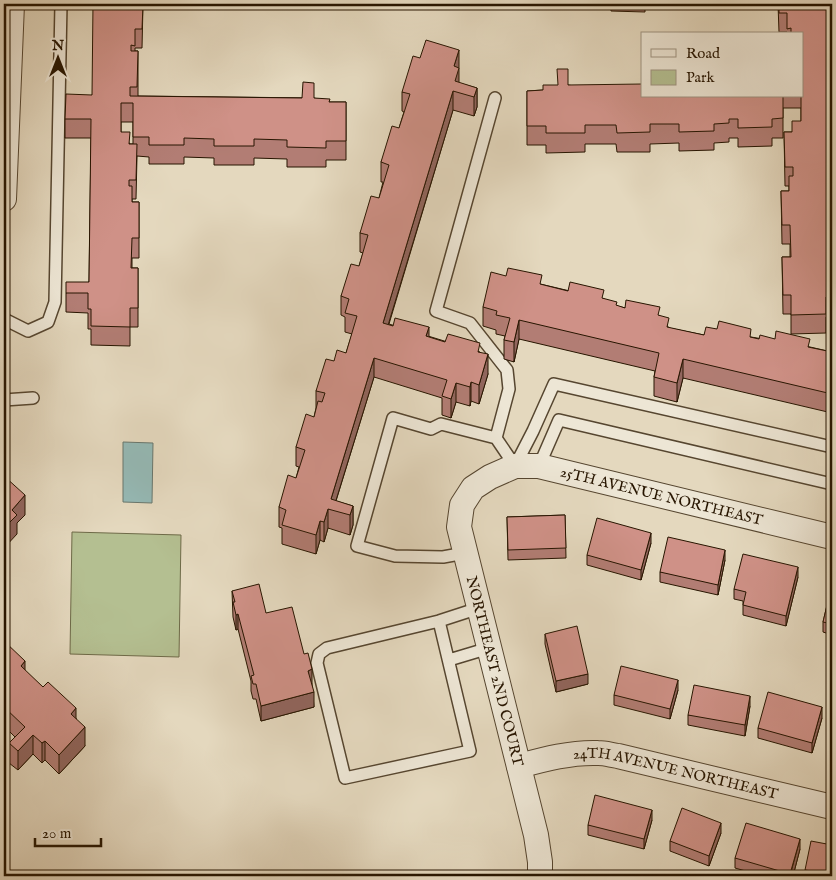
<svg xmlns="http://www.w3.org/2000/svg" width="836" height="880" viewBox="0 0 836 880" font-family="'IM FELL English',serif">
<rect width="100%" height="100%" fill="#e4d8be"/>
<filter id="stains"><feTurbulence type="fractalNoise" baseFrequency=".004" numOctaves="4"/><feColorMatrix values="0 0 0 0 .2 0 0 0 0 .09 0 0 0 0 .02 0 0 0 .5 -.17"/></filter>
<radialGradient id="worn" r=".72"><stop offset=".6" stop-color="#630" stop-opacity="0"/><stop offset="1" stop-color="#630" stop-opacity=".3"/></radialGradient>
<path fill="#b4bf91" stroke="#6e6a48" d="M72,532L181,535L179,657L70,654Z"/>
<path fill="#95b9b5" stroke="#69776d" d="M123,442L153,443L152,503L123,502Z"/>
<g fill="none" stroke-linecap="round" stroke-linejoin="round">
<g stroke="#564630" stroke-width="14">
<path id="lane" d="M495,98L436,311L470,323L507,370L509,389L496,438
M4,319L28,331L48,322L55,302L61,4
M4,400L33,398
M539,466L559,420L832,484
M465,553L443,557L395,556L357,546L393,418L431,429L441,424L496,438L515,466L533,431L554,384L832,447
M439,621L470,751L345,778L317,663L319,654L327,648L439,621L479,608
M449,660L489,648"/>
</g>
<g stroke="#564630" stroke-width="26">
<g id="street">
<path d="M4,199L12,4"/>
<path id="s1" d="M519,766C545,759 571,752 598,753C605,753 611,755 618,756L832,807"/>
<path id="s2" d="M540,876V862L536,835L459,527L462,505L473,488L490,477L515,466H539L832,537"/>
</g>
</g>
<use href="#lane" stroke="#ede6d5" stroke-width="11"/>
<use href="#street" stroke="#ede6d5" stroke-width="24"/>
</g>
<path fill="#b27d74" stroke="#271500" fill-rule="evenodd" d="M143,4L142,48H135V51H138V96L314,98L330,102H346V160H326V167H287V159L254,158V165H214V158L184,157V164H149V157L137,156L136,199H132V202H139V258H132V268H138V327H130V346L91,345V329H88V313L66,312V293L89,282L91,138H65V119L92,95ZM121,122H133V144H130L121,132Z
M611,4H645V12L611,11Z
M778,4H827L828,82H832V126H829L831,272H832V317H826V333L791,334V314H783L782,257H790V244H782L781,191H789V186H785L784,132H792L801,121V108H783V138H772V146L738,147V138H729V142L714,143V150L679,151V143L650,144V152H617L616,144H585V152L546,153V145H527V91L543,90L568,85L642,96H802V34H787V32H779Z
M459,83L477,88V107L474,116L453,110L389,324L480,352L488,374L479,404L471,401L470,406L456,402L451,418L442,415V398L374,377L336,501L353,506V525L350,535L328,528L324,542L320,540L316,554L282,544V528L279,527V507L296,478L299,467L296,466V447L314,417L316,408V391L334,361L346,353L352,334L345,332V317L341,315V296L359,266L363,253L360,252V233L379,198L383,182H381V162L399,128L404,112L402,111V92Z
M506,276L604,299L617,306L660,316L669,328L704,335L751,337L810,347L832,352V413L683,378L677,402L654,396V377L655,371L519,339L514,362L504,359V340L505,336L496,334V330L483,326V307Z
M565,515L566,558L508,560L507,517Z
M651,543L641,580L587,565V555Z
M725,560L718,595L660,582V572Z
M798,577L786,626L743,615V601L734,599V589Z
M832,584V635L823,632V622Z
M232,591L266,613L312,684L314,707L261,721L256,699H253L251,691V681L238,629L236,630L233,617Z
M545,634L588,684L556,692L545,644Z
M4,641L25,671L76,718L85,746L59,774L45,760L42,763L33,754L18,770L9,763V743L15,737L4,726Z
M678,690L670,719L614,705V695Z
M750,706L745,736L688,725V715Z
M822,718L812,753L758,738V728Z
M652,820L644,849L588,835V825Z
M721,833L709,866L670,851V841Z
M832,845V876H805V870Z
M800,849L793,876H763L735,868V858Z"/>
<path fill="#91665e" stroke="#271500" d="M459,50V88L455,91L454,66Z
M477,88V107L474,116V97Z
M453,91V110L383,342V323Z
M519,320V339L514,362V342Z
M429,327V347L426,336Z
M488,354V374L479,404V385Z
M374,358V377L333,510L331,499Z
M683,359V378L677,402V383Z
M471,382V401L470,406V387Z
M456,383V402L451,418V399Z
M25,495V515L17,523V534L4,548V528L12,510Z
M353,506V525L350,535V515Z
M328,509V528L324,542V522Z
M320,521V540L316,554V535Z
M651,533V543L641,580V570Z
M725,550V560L718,595V585Z
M798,567V577L786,626V616Z
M238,614V629L236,630V615Z
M25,661V680L21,666Z
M312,669V684L308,685V671Z
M588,674V684L556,692V681Z
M678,680V690L670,719V709Z
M314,692V707L261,721V706Z
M750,696V706L745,736V725Z
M822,707V718L812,753V743Z
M76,708V727L71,714Z
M85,727V746L59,774V755Z
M33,735V754L18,770V751Z
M45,741V760L42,763V743Z
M652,810V820L644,849V839Z
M721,823V833L709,866V856Z
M800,839V849L793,876H790Z"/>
<path fill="#cf9187" stroke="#271500" d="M93,4H143L142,29H135V46L131,45V51H138L137,87H130V96L302,98L303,82L314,83V98L330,99L329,102H346V141H326V148L287,147V140L254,139V146H214V139L184,138V145H149V137H133V103H121V132H130L129,144H137L136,180H129V186H132V202H139V238H132L131,268H138V308H130V327L91,326V309H88V293H66V282H89L91,119H65L66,94L92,95Z
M779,4H827L828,82H832V106H829L831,272H832V282H831L832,297H826V314L791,315V295H783L782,257H791L790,225H782L781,191H789V176H793V167H785L784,132H792V121H801V96H802V34H791V28L787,29V13H779Z
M426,40L459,50L454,66L459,68L455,81L477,88L474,97L453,91L383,323L393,326L395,318L429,327L426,336L445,342L448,334L480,343L478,352L488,354L479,385L471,382L470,387L456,383L451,399L442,396L447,380L374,358L331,499L353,506L350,515L328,509L324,522L320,521L316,535L282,525L286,510L279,507L288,475L296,478L305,450L296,447L306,414L314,417L318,401L322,402L325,393L316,391L326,359L334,361L337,350L346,353L357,316L345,313L349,299L341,296L351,264L359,266L368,235L360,233L371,196L379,198L389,165L381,162L392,126L399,128L410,94L402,92L413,56L420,58Z
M557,69H568V85L642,84V96H783V118L772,119V127L738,128V119H729V123L714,124V131L679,132V124H650V132L617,133L616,125H585V133H546V126H527V91L543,90V85H558Z
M508,268L542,275L540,284L568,291L570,282L604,290L602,298L617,302L616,305L625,308L626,300L660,307L658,315L669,318L667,327L704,335L706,327L717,329L719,321L751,329L750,337L759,339L760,335L775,339L776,331L810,339L808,347L832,352V394L683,359L677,383L654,377L659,353L519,320L514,342L504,340L510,318L496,315L497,311L483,307L491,272L506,276Z
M4,476L25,495L12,510L17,515L4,528Z
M565,515L566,548L508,550L507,517Z
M597,518L651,533L641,570L587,555Z
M668,537L725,550L718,585L660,572Z
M743,554L798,567L786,616L743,605L746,592L734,589Z
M259,584L266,613L292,607L304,654L308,653L312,669L308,671L314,692L261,706L256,684H253L251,676L254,675L238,614L236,615L233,602H235L232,591Z
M832,584V624L823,622Z
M577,626L588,674L556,681L545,634Z
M4,641L25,661L21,666L43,687L48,682L76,708L71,714L85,727L59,755L45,741L42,743L33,735L18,751L9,743L25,727L4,707Z
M621,666L678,680L670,709L614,695Z
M694,685L750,696L745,725L688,715Z
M768,692L822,707L812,743L758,728Z
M595,795L652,810L644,839L588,825Z
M682,808L721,823L709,856L670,841Z
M746,823L800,839L790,874L735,858Z
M811,841L832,845V876H823L824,873L805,870Z"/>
<g text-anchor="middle" stroke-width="5" stroke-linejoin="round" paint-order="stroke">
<g font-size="15" fill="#271500" stroke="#ede6d5">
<text dy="5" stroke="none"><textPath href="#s2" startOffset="599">25TH AVENUE NORTHEAST</textPath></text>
<text transform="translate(495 671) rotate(76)" y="5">NORTHEAST 2ND COURT</text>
<text dy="5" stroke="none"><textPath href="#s1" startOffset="160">24TH AVENUE NORTHEAST</textPath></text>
</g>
</g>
<rect width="836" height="880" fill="none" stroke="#e4d8be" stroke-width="20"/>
<rect x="5" y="5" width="826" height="870" fill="none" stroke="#271500" stroke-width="2.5"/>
<rect x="10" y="10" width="816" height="860" fill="none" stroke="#271500"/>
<rect x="641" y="32" width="162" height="65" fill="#ede6d5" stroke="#9e9280"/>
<rect x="651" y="49" width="25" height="8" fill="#ede6d5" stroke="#9e9280"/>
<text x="686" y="58" font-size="15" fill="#271500">Road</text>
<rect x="651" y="70" width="25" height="15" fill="#b4bf91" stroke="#9e9280"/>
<text x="686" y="82" font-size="15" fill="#271500">Park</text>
<g transform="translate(58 58)" stroke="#ede6d5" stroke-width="4" paint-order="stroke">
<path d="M0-4L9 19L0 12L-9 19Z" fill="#271500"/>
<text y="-8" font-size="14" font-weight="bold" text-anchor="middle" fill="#271500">N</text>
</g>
<path d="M35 838v8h66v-8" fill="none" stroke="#271500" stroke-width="2.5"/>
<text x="42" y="838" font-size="15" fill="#271500" stroke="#ede6d5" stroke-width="4" paint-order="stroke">20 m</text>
<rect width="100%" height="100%" filter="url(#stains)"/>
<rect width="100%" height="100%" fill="url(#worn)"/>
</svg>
